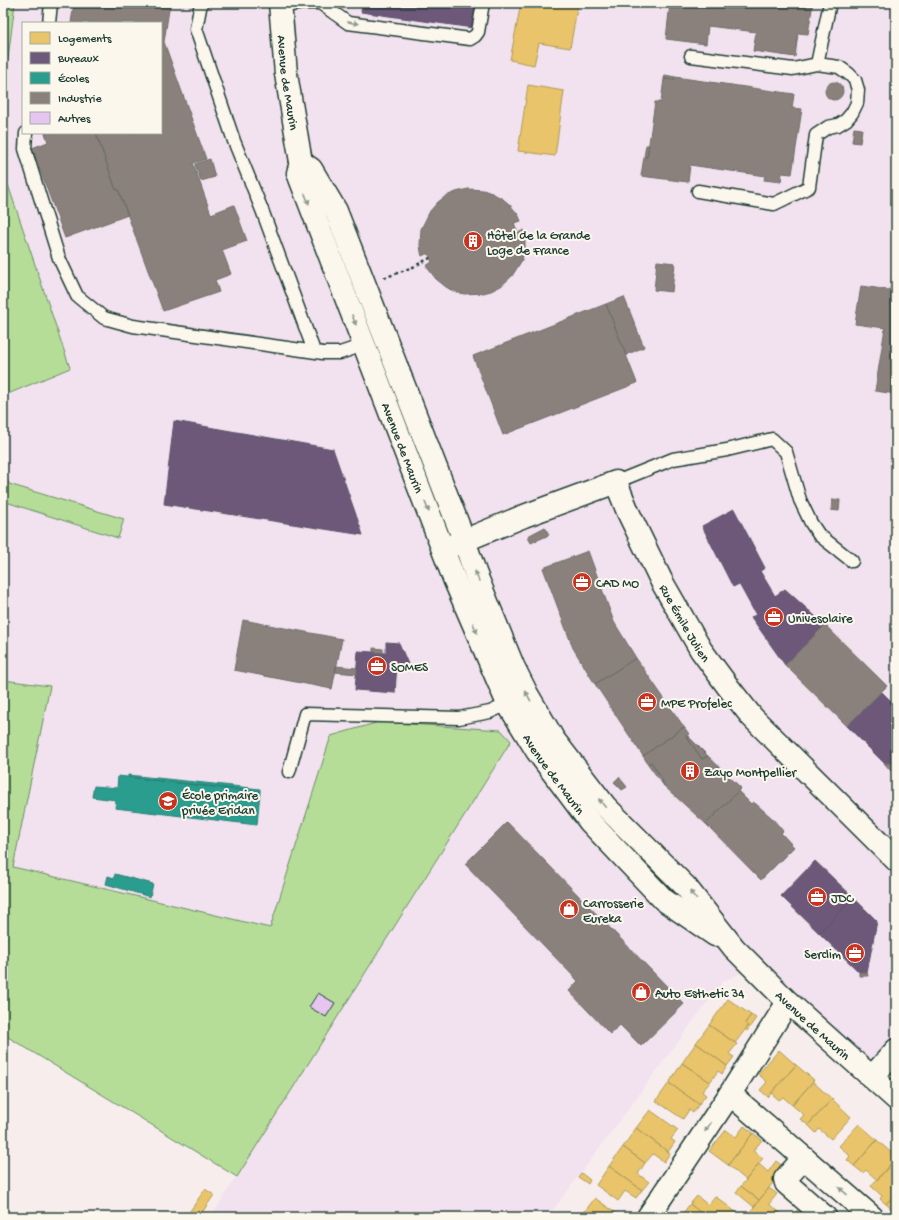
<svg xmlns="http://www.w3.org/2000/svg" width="899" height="1220" viewBox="0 0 899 1220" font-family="'Gochi Hand',sans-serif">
<rect width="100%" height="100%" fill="#f7eded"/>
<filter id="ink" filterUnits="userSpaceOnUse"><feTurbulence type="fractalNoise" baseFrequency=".025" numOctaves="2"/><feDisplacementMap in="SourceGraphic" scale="8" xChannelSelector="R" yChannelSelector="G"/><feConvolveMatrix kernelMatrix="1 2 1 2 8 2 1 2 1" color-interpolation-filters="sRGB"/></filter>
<g filter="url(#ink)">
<path fill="#f2e1ee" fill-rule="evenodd" d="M15,3H896V1098L753,968L723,981L548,1217H211L511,741L331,736L270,928L13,867L50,686L3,680V501L118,538L123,519L9,484L3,470V396L70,368L3,170V98ZM23,23H161V133H23Z"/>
<path fill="#b6dd98" stroke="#6a8d66" d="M3,3H15L3,98Z
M3,170L70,368L3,396Z
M3,470L9,484L124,519L118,538L3,501Z
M3,680L50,686L13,867L270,928L331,736L379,722L501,730L511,741L237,1177L3,1034Z"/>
<path fill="#e9c46a" stroke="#ac9c5a" d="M521,3H578L570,48L539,43L534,65L510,60Z
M528,85L564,91L555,156L518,151Z
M728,999L751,1015L745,1023L748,1026L735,1043L709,1025Z
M751,1015L756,1018L747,1031L745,1029L748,1026L745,1023Z
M709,1025L737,1044L729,1054L734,1057L727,1066L696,1043Z
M696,1043L727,1066L722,1074L718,1071L710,1082L682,1063Z
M779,1050L796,1065L768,1097L760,1090L767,1082L758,1074Z
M682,1063L710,1082L702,1092L706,1095L699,1104L669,1083Z
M796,1065L814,1080L792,1105L783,1097L779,1100L771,1093Z
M813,1082L832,1099L808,1125L800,1119L804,1115L792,1105Z
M669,1083L699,1104L693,1113L689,1110L683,1119L656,1101Z
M832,1099L851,1117L831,1139L819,1129L816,1133L808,1125Z
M650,1110L678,1130L671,1139L675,1142L668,1152L636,1128Z
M859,1124L877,1140L854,1166L847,1160L850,1156L839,1146Z
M744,1126L753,1133L728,1165L709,1151L726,1130L736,1137Z
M636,1128L670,1153L664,1162L653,1154L645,1163L623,1147Z
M753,1133L762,1140L753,1151L763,1158L746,1180L728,1165Z
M877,1140L896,1157V1159L877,1180L866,1170L863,1173L854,1166Z
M623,1147L645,1163L638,1174L649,1182L642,1190L609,1166Z
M776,1161L785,1168L759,1200L741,1186L759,1164L768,1172Z
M893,1161L896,1164V1193L886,1204L880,1199L882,1196L871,1186Z
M609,1166L642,1190L636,1198L625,1191L618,1201L596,1185Z
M581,1173L590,1180L588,1184L578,1177Z
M741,1186L759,1200L754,1207L736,1192Z
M769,1188L777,1194L769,1204L779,1212L776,1217H746Z
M205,1189L214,1195L199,1217H186Z
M896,1193V1211L895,1212L886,1204Z
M697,1196L708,1205L715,1196L737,1213L734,1217H706L690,1204Z
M595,1198L617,1214L615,1217H584L582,1215Z
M690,1204L706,1217H688L683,1213Z
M797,1210L805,1217H792Z
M779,1212L785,1217H776Z
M45,1213L54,1217H44Z"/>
<path fill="#6d597a" stroke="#565165" d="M362,3H476L473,28L361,12Z
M174,421L333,449L363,535L164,504Z
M734,509L765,568L760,571L775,596L785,589L825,625L785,665L751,617L756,615L739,584L733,587L702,526Z
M386,642L399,643L408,664H397L395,693L355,690L358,651L386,653Z
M881,691L896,706V763H884L847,726Z
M815,861L854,898L819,933L781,896Z
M854,898L877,921L867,972H859L819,933Z"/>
<path fill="#2a9d8f" stroke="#278074" d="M128,775L195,782L194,785L128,777Z
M118,776L260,792L257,825L115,808L116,800L92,797L94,786L117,788Z
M195,782L260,789V792L194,785Z
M115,874L153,884L150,897L106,884L108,876L114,878Z"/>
<path fill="#8a817c" stroke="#6a6d66" d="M74,3H170L164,42L206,159L193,163L211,214L234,205L247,241L222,250L231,274L215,280L219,292L163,311L118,189L116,190L96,133H161V23H71Z
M670,3H813L808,34L798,33L795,57L753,51L756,32L708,26L706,44L666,39Z
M665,75L675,77L674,80L664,79Z
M675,77L794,94L792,108L802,109L792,174L782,173L781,182L764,180L765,176L690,165L688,182L641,176L644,157H647L655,102H661L664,79L674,80Z
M825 91a9 9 0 1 1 18 0a9 9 0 1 1-18 0Z
M854,128L862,129L860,143L852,142Z
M45,133H96L116,190L118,189L128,215L65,238L32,148L48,142Z
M646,145H649L647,157H644Z
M210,159L215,177L201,181L195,164Z
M468,189L483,190L492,193L503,199L509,204L518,214L521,221L514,223L518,233L524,230L525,238V249L522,260L512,276L501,286L491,291L483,293L464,294L453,291L446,287L436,279L426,266L432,262L428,253L422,256L421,252L420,245L421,229L430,211L438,202L446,196L456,192Z
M895,259H896V394L875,391L885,328L855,324L861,286L890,290Z
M657,261L675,263L672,292L654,290Z
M624,297L644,347L626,355L606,304Z
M606,304L637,383L503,435L473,356Z
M832,500H840L839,511L831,510Z
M545,527L549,535L531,543L528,536Z
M588,551L614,622L636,658L595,684L573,648L543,568Z
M243,620L342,639L332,689L234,670Z
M825,625L887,686L847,726L785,665Z
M373,648L383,649V653L373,652Z
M636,658L684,727L643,756L595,684Z
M336,666L357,668V674L335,672Z
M684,727L689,734L686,736L702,759L708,756L741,788L706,824L664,786L661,777L651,762L648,764L643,756Z
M686,736H688L708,756L702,759Z
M651,762L661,777L664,786L648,764Z
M884,763H896V766L891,771Z
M619,777L627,787L622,790L614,782Z
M738,791L751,804L753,802L756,804L772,818L783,831L781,833L794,847L761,880L706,824Z
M507,822L684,1004L641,1046L620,1025L610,1034L569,991L578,981L465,864Z
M859,972H867L868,976H859Z"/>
<path fill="#e6c5f1" stroke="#1f3d34" d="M318,993L335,1003L326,1017L309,1007Z"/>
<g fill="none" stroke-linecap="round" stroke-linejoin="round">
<g stroke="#1f3d34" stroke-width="15">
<path id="service" d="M201,3L196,29L234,141L262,210L314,351
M320,3L348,23L470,39L475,36L478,32L483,3
M280,7L302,3H318
M49,23L51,3
M691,56L793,69L817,64L839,67L849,74L855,80L858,90L857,103L852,113L846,120L838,125L828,127L816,135L809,187L774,204L698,191
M817,64L830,3
M26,133L25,149L59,258L77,296L104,318L133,326L323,353H340L364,345
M616,482L673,459L727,450L772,439L786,452L800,500L811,523L819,535L852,561
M289,772L305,714L459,718L490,712L508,704"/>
</g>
<g stroke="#1f3d34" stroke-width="25">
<g id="minor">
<path id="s1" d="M280,3L286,74L301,162L298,173L455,581L508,704L537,751L590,822L664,900L715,935"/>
<path id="s2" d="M301,162L311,169L336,211L464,540L476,575L513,666L527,694L554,740L605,806L686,887L734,948L788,1002L896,1099"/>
<path id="s3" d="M451,546L524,516L616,482L628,512L662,582L701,650L729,688L752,717L896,860"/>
<path d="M872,1077L896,1050"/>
<path d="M730,1094L872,1217"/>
<path d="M804,1158L785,1179L786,1183L825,1217"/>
<path d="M648,1217L730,1094L788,1002"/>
</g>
</g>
<path stroke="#1f3d34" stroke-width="2.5" stroke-dasharray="3 3" stroke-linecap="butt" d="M384,278L413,267L430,258"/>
<use href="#service" stroke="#fbf7ec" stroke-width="12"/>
<use href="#minor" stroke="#fbf7ec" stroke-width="22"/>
</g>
<defs><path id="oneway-solid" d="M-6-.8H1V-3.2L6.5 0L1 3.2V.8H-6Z"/></defs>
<g fill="#8d9a90">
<use href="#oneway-solid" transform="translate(353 23) rotate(12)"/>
<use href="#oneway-solid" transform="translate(307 199) rotate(69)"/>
<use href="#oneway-solid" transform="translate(354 320) rotate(69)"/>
<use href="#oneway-solid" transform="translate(427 507) rotate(69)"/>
<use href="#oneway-solid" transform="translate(477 576) rotate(-111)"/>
<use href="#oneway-solid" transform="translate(475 628) rotate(67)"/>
<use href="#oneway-solid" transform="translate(528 696) rotate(-119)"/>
<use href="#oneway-solid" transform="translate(602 803) rotate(-128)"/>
<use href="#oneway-solid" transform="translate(693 895) rotate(-128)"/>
<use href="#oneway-solid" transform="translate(708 1127) rotate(124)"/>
<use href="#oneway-solid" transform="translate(843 1191) rotate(-139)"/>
</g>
</g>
<defs>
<g id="building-disc" transform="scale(1)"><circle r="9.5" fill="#c8321e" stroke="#fbf7ec"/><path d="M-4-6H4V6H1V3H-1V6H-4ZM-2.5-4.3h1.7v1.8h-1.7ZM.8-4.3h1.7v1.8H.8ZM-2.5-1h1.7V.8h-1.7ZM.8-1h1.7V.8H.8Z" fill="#fff"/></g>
<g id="office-disc" transform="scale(1)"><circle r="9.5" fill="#c8321e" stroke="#fbf7ec"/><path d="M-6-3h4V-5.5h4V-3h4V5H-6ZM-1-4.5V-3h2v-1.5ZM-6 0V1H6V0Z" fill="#fff"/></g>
<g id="school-disc" transform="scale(1)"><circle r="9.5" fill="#c8321e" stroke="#fbf7ec"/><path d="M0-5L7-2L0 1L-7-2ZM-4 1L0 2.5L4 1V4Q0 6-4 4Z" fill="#fff"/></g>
<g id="shop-disc" transform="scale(1)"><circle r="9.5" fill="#c8321e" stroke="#fbf7ec"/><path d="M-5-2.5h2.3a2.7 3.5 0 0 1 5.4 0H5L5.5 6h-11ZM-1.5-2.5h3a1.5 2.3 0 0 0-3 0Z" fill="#fff"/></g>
</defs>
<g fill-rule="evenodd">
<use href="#building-disc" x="473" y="241"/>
<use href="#office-disc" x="582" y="582"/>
<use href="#office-disc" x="774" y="617"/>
<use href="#office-disc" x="377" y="666"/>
<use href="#office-disc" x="647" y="702"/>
<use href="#building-disc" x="690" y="771"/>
<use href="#school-disc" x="168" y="801"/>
<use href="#office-disc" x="817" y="897"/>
<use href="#shop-disc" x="569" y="909"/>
<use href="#office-disc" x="855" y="953"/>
<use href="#shop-disc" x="641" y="992"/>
</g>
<g text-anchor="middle" stroke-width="4" stroke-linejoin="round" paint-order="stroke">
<g font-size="13" fill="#1f3d34" stroke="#fbf7ec">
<text dy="5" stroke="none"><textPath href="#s1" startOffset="80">Avenue de Maurin</textPath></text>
<text dy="5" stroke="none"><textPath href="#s1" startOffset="466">Avenue de Maurin</textPath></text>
<text dy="5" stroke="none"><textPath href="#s3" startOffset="334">Rue Émile Julien</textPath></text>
<text dy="5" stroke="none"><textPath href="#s1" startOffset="827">Avenue de Maurin</textPath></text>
<text dy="5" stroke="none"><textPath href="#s2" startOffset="1020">Avenue de Maurin</textPath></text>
</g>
<g font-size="13" fill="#1f3d34" stroke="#fbf7ec" text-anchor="start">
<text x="487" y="239">Hôtel de la Grande<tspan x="487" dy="15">Loge de France</tspan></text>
<text x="596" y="587">CAD MO</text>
<text x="788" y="622">Univesolaire</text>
<text x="391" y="671">SOMES</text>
<text x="661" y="707">MPE Profelec</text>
<text x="704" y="776">Zayo Montpellier</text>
<text x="182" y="799">École primaire<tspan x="182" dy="15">privée Eridan</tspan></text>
<text x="831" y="902">JDC</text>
<text x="583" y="907">Carrosserie<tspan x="583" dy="15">Eureka</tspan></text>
<text x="841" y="958" text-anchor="end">Serclim</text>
<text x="655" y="997">Auto Esthetic 34</text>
</g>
</g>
<rect width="899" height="1220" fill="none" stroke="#fbf7ec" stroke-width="16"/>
<rect x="8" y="8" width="883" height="1204" fill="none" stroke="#1f3d34" stroke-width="1.5" filter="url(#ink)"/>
<rect x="22" y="22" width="140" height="112" fill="#fbf7ec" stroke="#a3ada2"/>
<rect x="30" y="32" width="20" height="12" fill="#e9c46a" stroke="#a3ada2"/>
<text x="58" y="42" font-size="12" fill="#1f3d34">Logements</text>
<rect x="30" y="52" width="20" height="12" fill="#6d597a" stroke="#a3ada2"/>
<text x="58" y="62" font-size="12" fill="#1f3d34">Bureaux</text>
<rect x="30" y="72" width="20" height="12" fill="#2a9d8f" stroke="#a3ada2"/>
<text x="58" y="82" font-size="12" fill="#1f3d34">Écoles</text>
<rect x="30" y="92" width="20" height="12" fill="#8a817c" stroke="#a3ada2"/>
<text x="58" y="102" font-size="12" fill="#1f3d34">Industrie</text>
<rect x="30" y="112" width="20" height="12" fill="#e6c5f1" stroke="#a3ada2"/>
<text x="58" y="122" font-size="12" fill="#1f3d34">Autres</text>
</svg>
